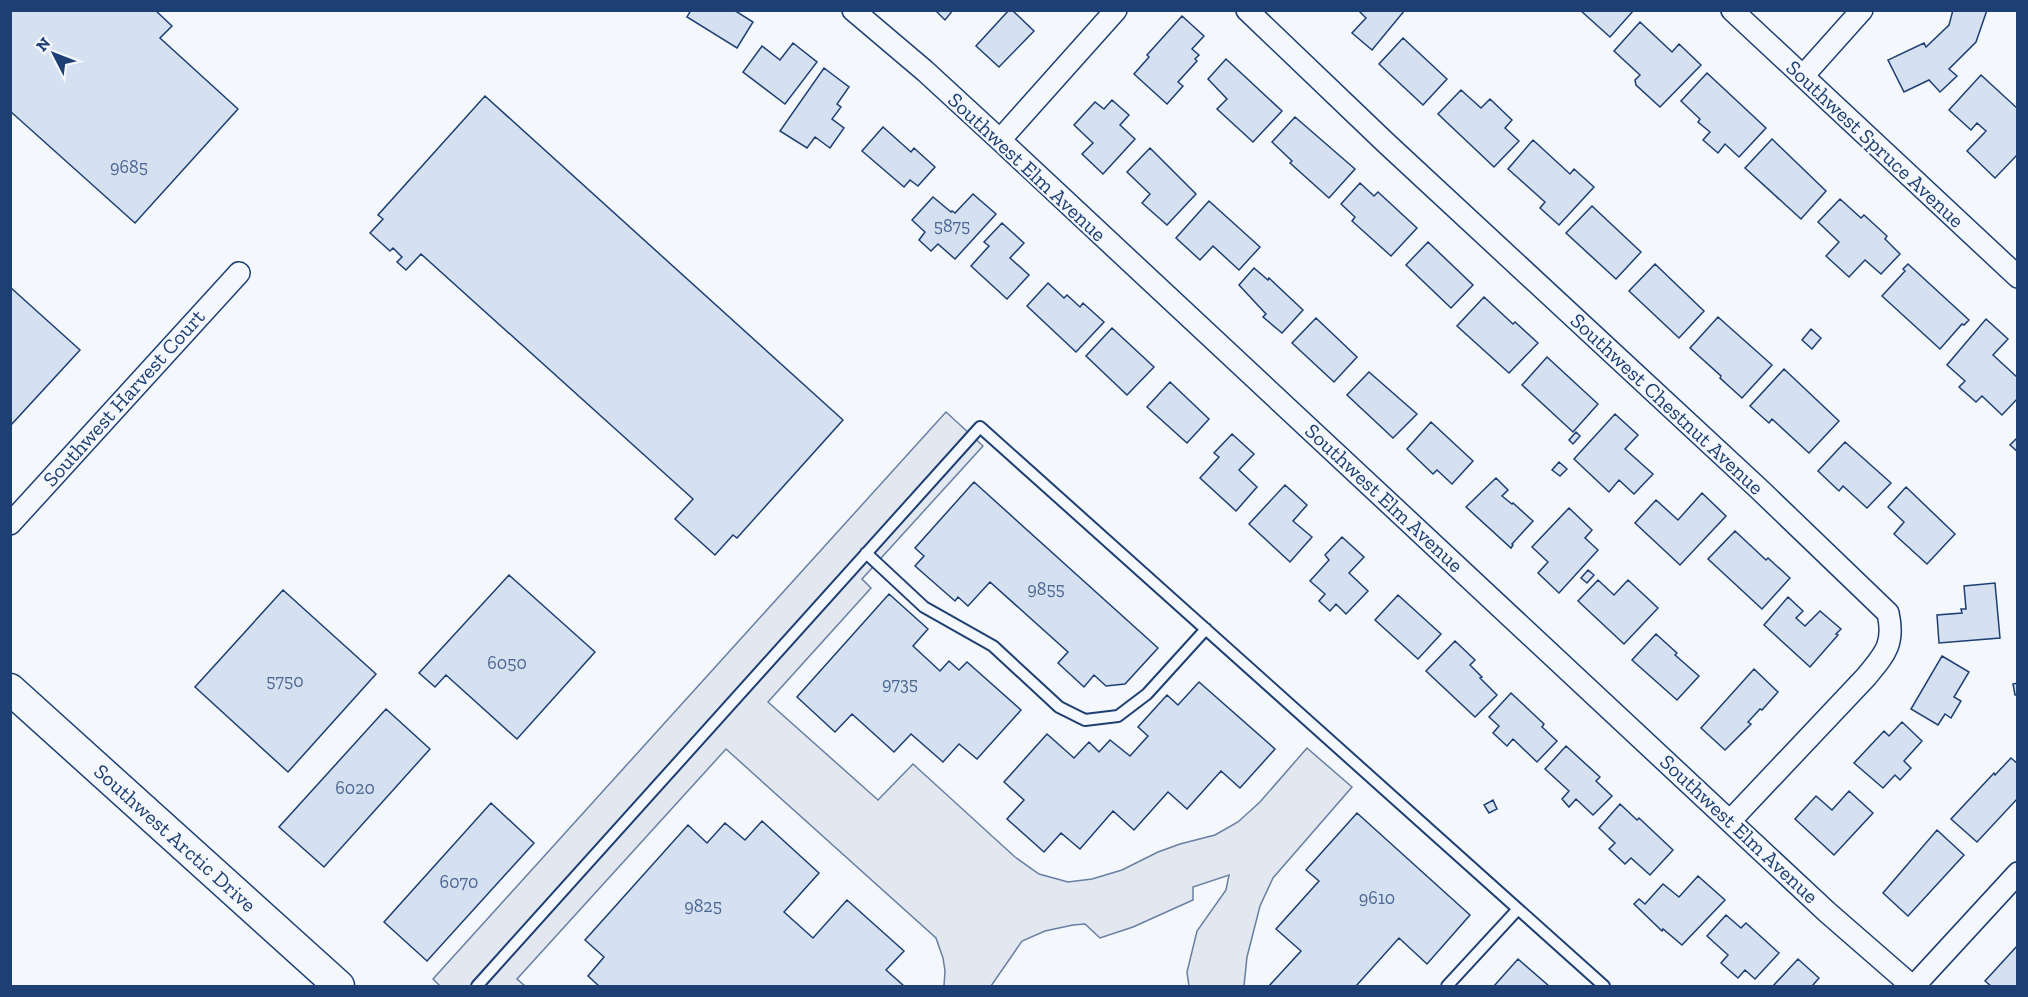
<svg xmlns="http://www.w3.org/2000/svg" width="2028" height="997" viewBox="0 0 2028 997" font-family="'Zilla Slab',serif">
<rect width="100%" height="100%" fill="#f4f7fb"/>
<path fill="#e3e8f0" stroke="#687fa3" stroke-width="1.5" d="M946,412L983,446L862,579L871,588L768,702L878,800L913,764L1015,857L1039,874L1068,882L1092,879L1122,870L1158,852L1180,844L1215,835L1238,822L1260,802L1307,748L1352,787L1273,878L1260,906L1247,957L1244,986H1189L1187,972L1197,931L1226,890L1229,875L1193,887V900L1133,927L1100,938L1085,924L1073,925L1045,931L1022,941L991,986H944L945,971L943,958L936,938L726,749L517,979L525,986H440L433,979Z"/>
<path fill="#d5e0f0" stroke="#1d3f73" stroke-width="1.5" d="M10,10H155L172,26L160,38L238,109L135,223L10,111Z
M691,10H734L753,22L737,48L687,17Z
M935,10H953L945,20Z
M1009,10H1012L1034,31L999,67L976,46Z
M1358,10H1405L1372,50L1352,33L1366,18Z
M1580,10H1634L1610,37Z
M1953,10H1987L1976,42L1949,69L1957,76L1940,92L1929,80L1904,92L1888,60L1924,43L1926,47L1949,25Z
M1182,16L1204,36L1192,49L1199,55L1195,59L1197,61L1178,82L1183,86L1167,104L1134,74L1149,57L1147,55Z
M1640,22L1672,52L1679,44L1701,65L1660,107L1636,85L1635,80L1640,75L1614,51Z
M1403,38L1447,79L1423,105L1379,64Z
M793,43L817,62L785,104L743,72L762,46L780,60Z
M1226,59L1282,111L1253,142L1217,109L1227,99L1208,79Z
M824,68L849,87L837,104L841,107L832,119L844,128L830,148L815,137L807,148L780,131Z
M1707,73L1766,128L1739,157L1725,144L1718,153L1703,140L1710,132L1698,122L1700,119L1681,101Z
M1981,75L2018,109V154L1995,178L1967,151L1986,131L1977,123L1971,130L1949,110Z
M1461,90L1481,108L1490,99L1512,120L1505,128L1519,141L1494,167L1438,114Z
M485,96L843,420L737,538L733,535L715,555L675,519L693,499L421,254L406,270L397,262L402,257L393,248L390,251L370,233L383,219L378,215Z
M1112,100L1129,115L1120,125L1135,139L1103,174L1082,154L1093,143L1074,125L1095,102L1104,109Z
M1295,117L1355,169L1329,198L1290,163L1292,161L1272,142Z
M883,127L911,152L914,148L935,167L918,186L910,180L904,187L862,151Z
M1772,139L1826,191L1801,219L1745,168Z
M1533,140L1570,174L1574,169L1594,187L1559,225L1540,208L1545,202L1508,169Z
M1150,148L1196,194L1167,225L1142,203L1150,194L1127,172Z
M1360,183L1374,196L1378,192L1417,228L1391,256L1352,221L1355,217L1341,204Z
M973,194L996,214L955,259L938,244L931,251L919,240L925,232L912,220L933,197L951,212L952,211L955,213Z
M1840,199L1861,218L1864,215L1887,236L1885,239L1900,254L1881,274L1865,260L1849,277L1826,256L1839,242L1818,222Z
M1209,201L1260,247L1239,270L1213,246L1200,260L1176,238Z
M1592,206L1641,252L1616,279L1566,233Z
M1002,223L1024,243L1010,258L1029,275L1007,299L971,266L989,246L984,242Z
M1428,242L1473,285L1451,308L1406,265Z
M1655,264L1704,311L1679,338L1629,291Z
M1908,264L1969,320L1964,325L1962,324L1940,349L1882,296L1905,271L1903,269Z
M1254,268L1268,280L1269,278L1303,310L1282,333L1263,317L1266,314L1239,285Z
M1048,283L1064,298L1067,295L1080,307L1083,303L1104,322L1076,352L1027,306Z
M10,287L80,350L10,426Z
M1484,297L1513,324L1515,322L1538,343L1509,373L1457,326Z
M1718,317L1772,365L1742,398L1720,378L1721,376L1690,348Z
M1316,318L1357,357L1334,382L1292,343Z
M1986,319L2008,339L1993,355L2018,378V398L2002,415L1982,396L1976,402L1959,387L1965,381L1947,365Z
M1112,328L1154,367L1127,395L1086,356Z
M1811,329L1821,338L1812,349L1802,340Z
M1547,357L1598,404L1573,432L1522,385Z
M1784,369L1839,421L1809,453L1772,419L1769,423L1750,406Z
M1369,372L1417,414L1393,438L1347,395Z
M1170,382L1209,419L1187,443L1147,407Z
M1615,414L1638,435L1625,449L1653,474L1634,494L1619,480L1609,492L1574,459Z
M1431,422L1473,461L1452,484L1437,470L1433,474L1407,449Z
M1576,432L1580,436L1573,444L1569,440Z
M1232,434L1254,454L1239,470L1257,487L1236,511L1200,478L1219,457L1214,453Z
M2018,437V452L2010,445Z
M1845,442L1891,483L1867,508L1843,486L1839,491L1818,471Z
M1559,462L1567,469L1560,476L1552,470Z
M1496,478L1508,490L1502,496L1512,504L1513,503L1533,521L1512,544L1513,545L1511,548L1466,507Z
M974,482L1158,648L1125,684L1106,686L1094,675L1084,687L1058,663L1068,652L990,582L968,606L958,597L955,601L915,566L924,556L915,548Z
M1285,485L1307,505L1293,521L1312,537L1290,562L1249,524Z
M1906,487L1955,534L1927,564L1894,534L1904,522L1888,507Z
M1702,493L1726,516L1680,565L1635,523L1656,500L1678,520Z
M1569,508L1592,530L1585,538L1598,550L1559,593L1538,573L1548,562L1532,547Z
M1735,531L1766,560L1768,558L1790,578L1762,609L1708,559Z
M1342,537L1364,557L1349,573L1368,591L1346,614L1336,604L1330,611L1319,601L1325,594L1310,581L1329,560L1325,555Z
M1588,570L1594,575L1587,583L1581,578Z
M509,575L595,652L517,739L446,675L435,687L419,673Z
M1598,580L1614,595L1628,580L1658,608L1624,644L1578,601Z
M1995,583L2000,638L1939,643L1937,615L1962,613L1961,609H1966L1964,586Z
M283,590L376,674L288,772L195,687Z
M889,594L928,629L913,646L940,671L949,661L959,670L967,662L1021,710L977,759L959,744L943,762L911,734L894,752L852,714L835,732L797,697Z
M1398,595L1441,634L1418,659L1375,620Z
M1788,597L1803,611L1796,618L1805,626L1820,611L1841,629L1836,634L1838,635L1810,667L1764,625Z
M1656,634L1677,653L1675,655L1699,676L1677,700L1632,660Z
M1455,641L1475,660L1470,665L1482,677L1480,678L1497,695L1475,717L1426,671Z
M1942,656L1969,672L1954,697L1961,701L1951,718L1945,714L1938,725L1911,709Z
M1754,669L1778,692L1762,710L1760,709L1748,722L1751,724L1725,750L1701,728Z
M1199,682L1275,749L1240,788L1221,771L1187,809L1168,792L1134,830L1113,811L1080,849L1061,833L1044,852L1007,819L1024,800L1004,782L1047,734L1074,758L1089,742L1099,752L1110,740L1130,756L1148,736L1138,727L1167,695L1178,705Z
M2018,683V695H2015L2013,684Z
M1511,693L1544,724L1542,727L1557,741L1537,762L1513,739L1507,746L1493,733L1499,726L1489,717Z
M386,709L430,749L324,867L279,827Z
M1902,722L1922,741L1904,761L1911,768L1900,780L1895,775L1883,788L1854,763L1884,731L1889,736Z
M1566,746L1600,777L1596,781L1612,796L1593,815L1576,799L1569,807L1562,799L1569,791L1545,769Z
M2011,758L2018,764V798L1977,842L1951,819L1994,773L1995,775Z
M1849,791L1873,813L1834,855L1795,819L1816,796L1832,810Z
M1493,800L1497,809L1489,813L1484,805Z
M491,803L534,843L427,961L384,922Z
M1620,804L1637,820L1639,818L1673,850L1650,875L1631,858L1625,864L1609,849L1615,843L1599,828Z
M1357,813L1470,915L1427,964L1399,938L1356,986H1269L1301,951L1276,929L1319,881L1306,870Z
M762,821L819,873L784,912L813,938L847,900L904,951L886,970L904,986H599L588,976L604,957L585,940L688,825L707,843L725,823L745,840Z
M1937,830L1964,855L1908,916L1883,893Z
M1698,876L1725,900L1682,945L1663,929L1662,931L1634,904L1639,899L1645,904L1663,884L1679,897Z
M1726,915L1741,928L1746,923L1779,953L1755,979L1745,970L1738,978L1721,963L1728,955L1707,936Z
M2018,945V986H1991L1985,981Z
M1518,959L1549,986H1494Z
M1798,959L1819,978L1813,985L1814,986H1773Z"/>
<g fill="none" stroke-linecap="round" stroke-linejoin="round">
<g stroke="#1d3f73" stroke-width="14">
<path id="lane" d="M866,553L924,607L993,646L1059,707L1085,720L1118,716L1147,694L1206,629
M477,986L980,427L1604,986
M1447,986L1518,909"/>
</g>
<g stroke="#1d3f73" stroke-width="24">
<path id="street" d="M853,10L925,71L1000,140L1827,912L1912,986
M1247,10L1386,143L1758,488L1888,613C1895,644 1885,654 1866,677L1730,821
M1732,10L2018,277
M1803,76L1862,10
M1000,140L1116,10
M10,524L239,273
M1914,986L2018,873"/>
</g>
<g stroke="#1d3f73" stroke-width="33">
<path id="secondary" d="M10,689L339,986"/>
</g>
<use href="#lane" stroke="#f4f7fb" stroke-width="10"/>
<use href="#street" stroke="#f4f7fb" stroke-width="21"/>
<use href="#secondary" stroke="#f4f7fb" stroke-width="30"/>
</g>
<g text-anchor="middle" stroke-width="4.5" stroke-linejoin="round" paint-order="stroke">
<g font-size="18" fill="#4b6792">
<text x="129" y="173">9685</text>
<text x="952" y="232">5875</text>
<text x="1046" y="595">9855</text>
<text x="507" y="669">6050</text>
<text x="285" y="687">5750</text>
<text x="900" y="690">9735</text>
<text x="355" y="794">6020</text>
<text x="459" y="888">6070</text>
<text x="1377" y="904">9610</text>
<text x="703" y="912">9825</text>
</g>
<g font-size="21" fill="#1d3f73" stroke="#f4f7fb">
<text transform="translate(1875 144) rotate(43)" y="7">Southwest Spruce Avenue</text>
<text transform="translate(1027 167) rotate(43)" y="7">Southwest Elm Avenue</text>
<text transform="translate(124 398) rotate(-48)" y="7">Southwest Harvest Court</text>
<text transform="translate(1667 404) rotate(43)" y="7">Southwest Chestnut Avenue</text>
<text transform="translate(1384 498) rotate(43)" y="7">Southwest Elm Avenue</text>
<text transform="translate(1739 829) rotate(43)" y="7">Southwest Elm Avenue</text>
<text transform="translate(175 838) rotate(42)" y="7">Southwest Arctic Drive</text>
</g>
</g>
<rect width="2028" height="997" fill="none" stroke="#1d3f73" stroke-width="24"/>
<g transform="translate(54 54) rotate(312)" stroke="#f4f7fb" stroke-width="4.5" paint-order="stroke">
<path d="M0-4.5L10 22L0 15L-10 22Z" fill="#1d3f73"/>
<text y="-9" font-size="16" font-weight="bold" text-anchor="middle" fill="#1d3f73">N</text>
</g>
</svg>
